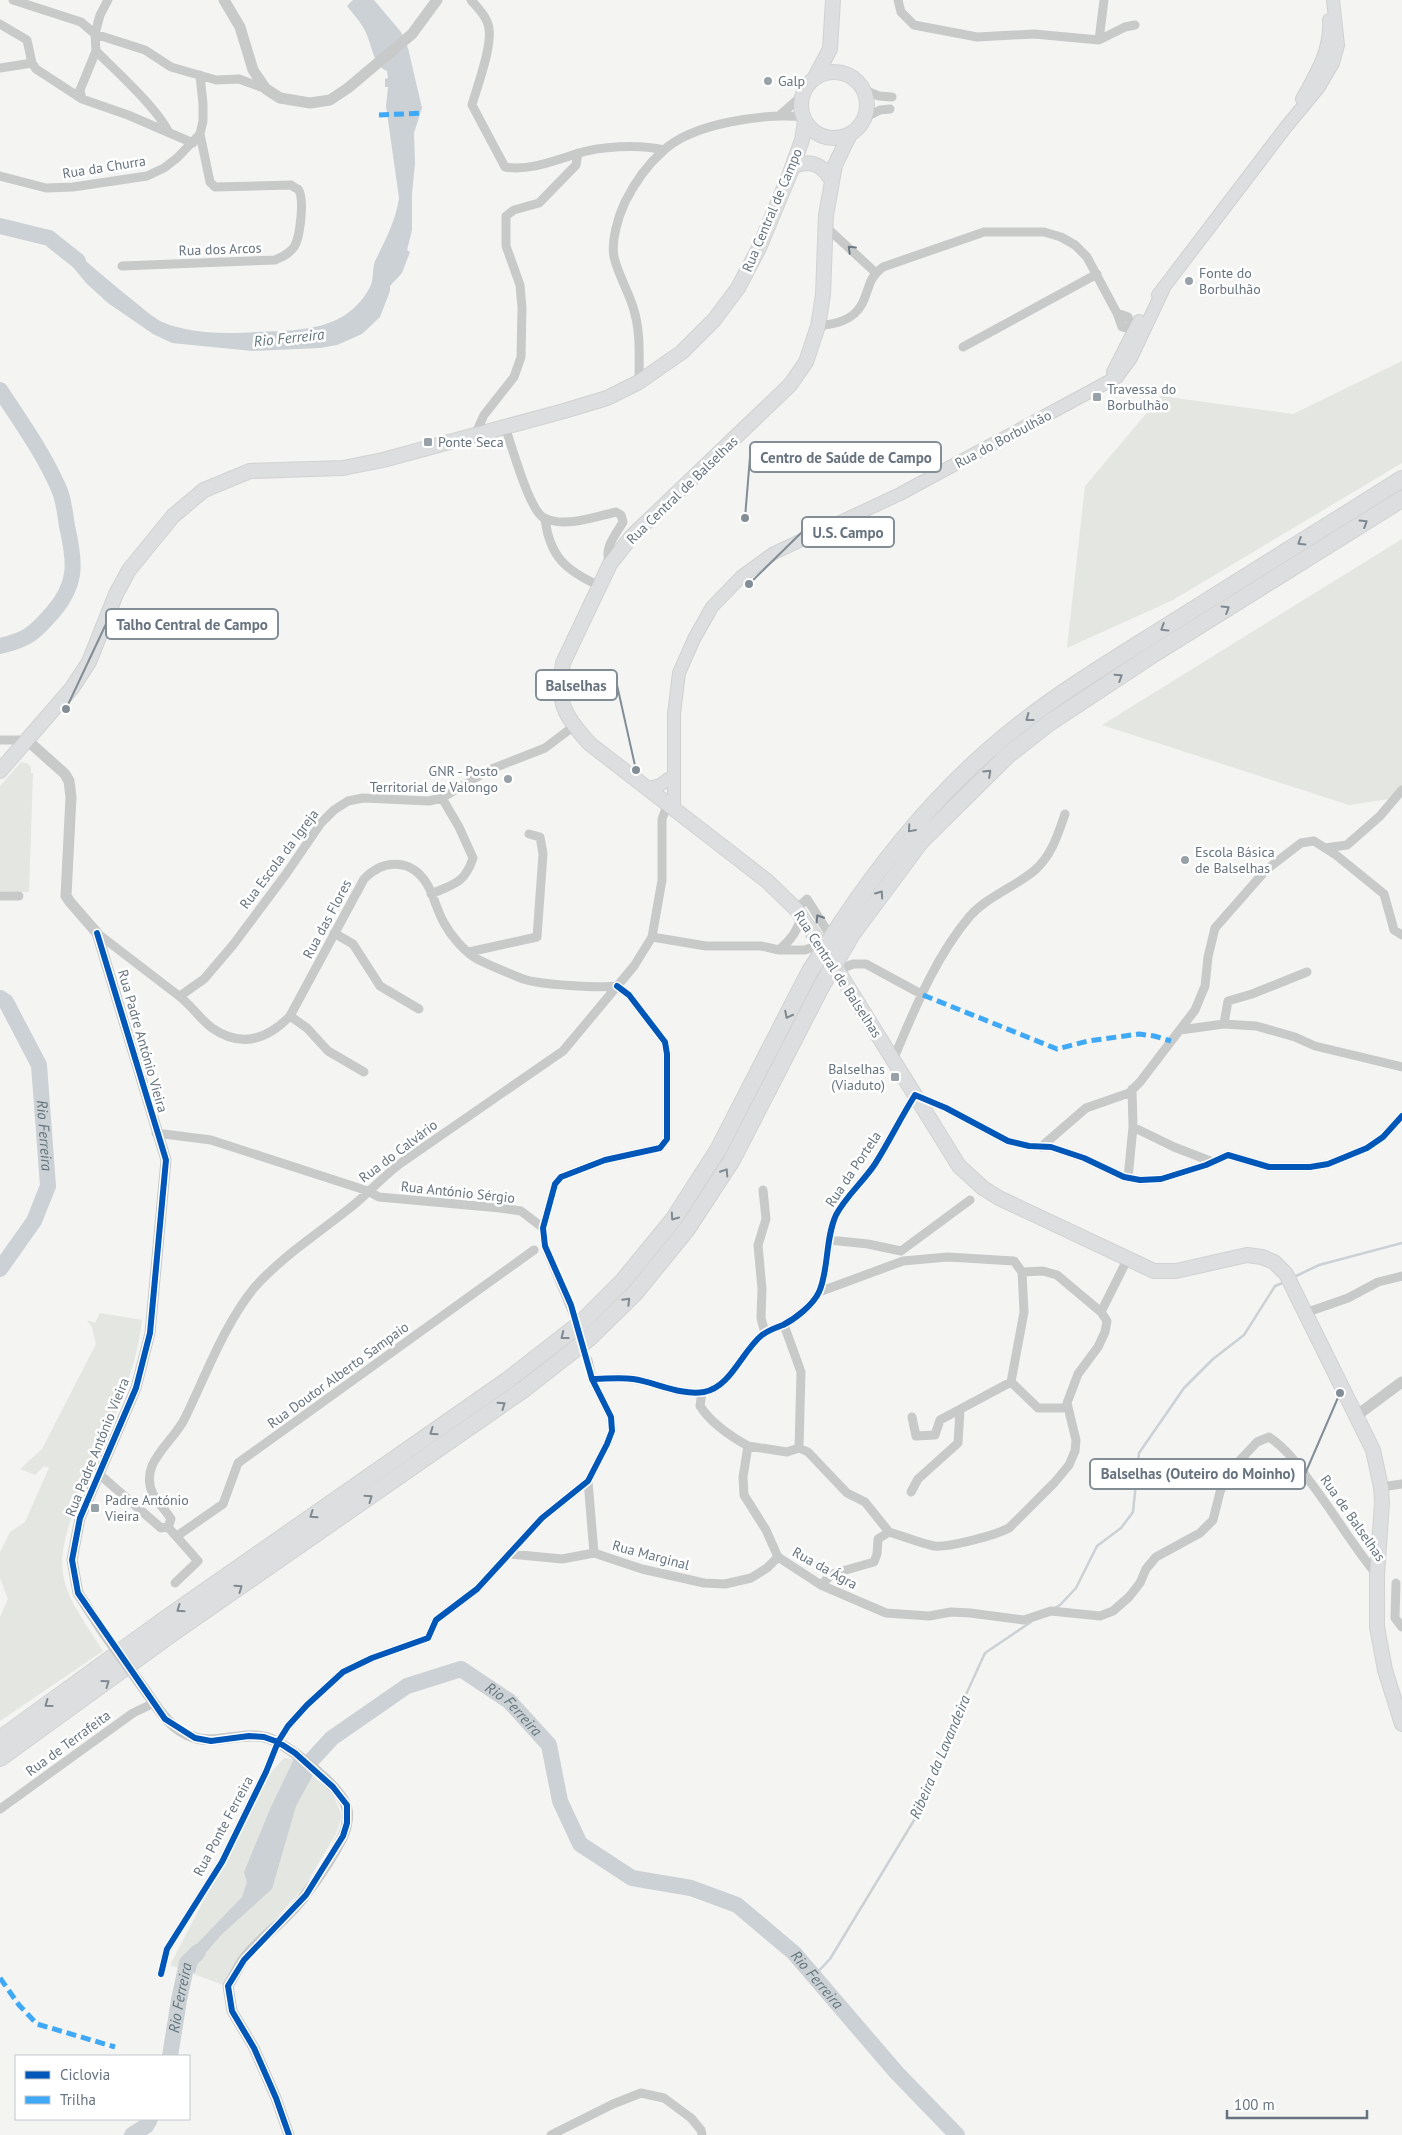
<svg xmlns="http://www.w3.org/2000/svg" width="1402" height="2135" viewBox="0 0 1402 2135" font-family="'PT Sans',sans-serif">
<rect width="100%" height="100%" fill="#f4f4f3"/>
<path fill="#e4e6e1" d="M1402,361V463L1173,600L1067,648L1085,486L1161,396L1293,414Z
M1402,539V797L1349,805L1102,725Z
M21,762L27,763L31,767V773H33L29,892L0,891V786Z
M100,1313L142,1320C136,1376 109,1427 87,1478C76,1505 58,1545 63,1574C67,1601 89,1628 103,1651L0,1721V1617L8,1599L0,1578V1552L10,1532L25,1522L49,1468L44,1466L35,1475L20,1469L42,1449L96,1344L92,1327L87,1320L95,1323Z
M284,1758L294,1759L332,1792L342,1816L336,1834L303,1889L239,1957L223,1985L170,1965L269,1775Z"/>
<path fill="#cbd1d4" d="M353,0H374L401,32L408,48L422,108L414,133L415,163L412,194V230L407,250L410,252L402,273L390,286V291L380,317L362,334L337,345L320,348L252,351L172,343L153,334L108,303L86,283L68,261L57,251L65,243C88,263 111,283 135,302C143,308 152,317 162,322C191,334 226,334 256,332C300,330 346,332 370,287C374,280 372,269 375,261C385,241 396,220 399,198L386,106L388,87H385V79L388,78L387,71C373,65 372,45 366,33C362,23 353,14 347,6Z
M294,1759L313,1775L296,1806L272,1889L222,1934L198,1962L195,1973L179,1967L189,1952L242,1897L247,1882L244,1872L270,1809Z"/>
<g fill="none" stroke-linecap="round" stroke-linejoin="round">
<path stroke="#cbd1d4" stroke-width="2.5" d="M1292,1278L1319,1265L1402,1243
M1053,1609L1060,1605L1076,1588L1097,1546L1121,1528L1133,1512L1139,1453L1184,1388L1213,1359L1244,1335L1275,1286L1285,1282
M814,1976L830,1959L922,1807L941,1749L985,1653L1031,1622"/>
<g stroke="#cbd1d4" stroke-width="16">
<path d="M0,226L49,238L78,261"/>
<path d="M0,390C21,422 44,454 59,489C64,500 65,514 67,526C75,561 78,583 53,612C35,633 27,640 0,646"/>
<path id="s1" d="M0,998L6,1002L39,1065L48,1186L34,1221L0,1269"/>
<path id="s2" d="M297,1776L332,1738L407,1686L461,1669L509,1701L549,1745L560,1801L580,1844L632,1878L691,1888L737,1905L794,1953L896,2072L957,2135"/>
<path id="s3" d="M170,2056L179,2000L187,1963L198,1952"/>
<path d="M132,2135L146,2126L150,2119"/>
</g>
<g stroke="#d0d0d1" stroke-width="14">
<path id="secondary" d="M1302,99C1316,74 1331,50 1329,20
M1158,295L1286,127L1319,87L1333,63L1338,45L1333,0
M1113,372L1139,321
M649,788L660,785L668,779
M674,808V714L679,673L694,639L712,607L741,577L774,553L900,494L1117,377L1131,358L1163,290"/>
</g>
<g stroke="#d1d2d2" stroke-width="16">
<path id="primary" d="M801 105a33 33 0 1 1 66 0a33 33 0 1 1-66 0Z
M814,79L830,49L833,0
M850,134L835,165L826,215L823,295L818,326L806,362L790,385L632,536L610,564L563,663C556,702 564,716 590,744L767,881L796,909L833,963L959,1166L983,1188L999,1198L1154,1271H1176L1247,1255L1262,1257L1274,1262L1286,1274L1373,1450L1381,1487L1382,1502L1377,1575V1627L1385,1670L1402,1724
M797,165C814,160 822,166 832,180
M0,771L72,688L89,662L116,594L129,570L173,516L204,490L250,471L343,468L383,460L564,411L607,398L639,382L682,352L714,320L738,288L759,248L789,176L802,140L805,121"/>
</g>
<g stroke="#d1d2d2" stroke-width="18">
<path id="motorway" d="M842,922C884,859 932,800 989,750C1044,701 1109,663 1172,623C1248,575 1325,527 1402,479
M852,934L921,841L1008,755L1049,723L1155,653L1402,499
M0,1739L164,1620L508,1380L581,1323L623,1281L673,1220L718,1150L810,971
M0,1758L174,1632L524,1389L588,1339L635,1293L687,1229L732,1160L821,987"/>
</g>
<path stroke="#c8caca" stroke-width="9" d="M13,0L81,22L95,34L145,50L171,67L216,80L239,79L266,89
M471,0C478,8 488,18 489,29C492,47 477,87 472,105L505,167C528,171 554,161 576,154C600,146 639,144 664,150
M898,0L901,12L914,25L977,37L1034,34L1099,40L1125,27L1135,25
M0,24L27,40L32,63L36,69L82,99L128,115L193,143
M1099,40L1104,0
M96,51C116,71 156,107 168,131
M0,68L32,63
M864,90L879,96L892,97
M82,99L80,90L96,51L95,34L100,15L108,0
M780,115L803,95
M864,118L880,110L890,109
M0,176L46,188L73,187L147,176L164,168L177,158L200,134L203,121V104L200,75
M825,226L876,273
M122,266L275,260C282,257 289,254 294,247C300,238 305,198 298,189C297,189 292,186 291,185L215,187L210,182L200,134
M1117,313L1128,317L1134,331
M818,326C835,324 853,321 862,304C870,289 867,279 883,267L984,232H1044L1061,237L1075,245L1087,257L1117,313L1122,327L1138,331
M963,347L1097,274
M639,382C639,357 641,331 633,307C628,291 618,274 614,257C611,241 618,217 625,202C634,184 647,165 663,151C692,123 765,113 804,117
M505,427C512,446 529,510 544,518C566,528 594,517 616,512L621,515L623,522C615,536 603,548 610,564
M475,435L484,415L514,377L521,357L522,308L520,285L506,246V216L514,210L539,203L576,165L578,153
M545,518C549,556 566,571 600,586
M0,740H27
M1325,848L1347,845L1380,816L1402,790
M431,894C454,884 465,883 473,858L459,827L442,798
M0,896H19
M796,909L807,899L833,940
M97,933C124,954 152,975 179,996C191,1005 200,1019 212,1028C241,1048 267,1040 290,1016L364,879C383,859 411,858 427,884C434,896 437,911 444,923C451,936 464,951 477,959C491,966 508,973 523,979C541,985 598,988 617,986
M334,933L353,944L380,986L419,1009
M652,937L706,946H761L779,950H805L813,947L818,940
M779,950C791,940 797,931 802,916
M469,952L537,937L543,854L540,837L529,834
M838,970L853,964H866L923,995
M180,996L204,979L233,945L286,874L321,823L334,810L348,801L363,798L429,801L442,798L489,770L545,748L574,726
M290,1016L307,1028L328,1051L364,1072
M1224,1024L1228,1001L1252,994L1307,972
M1180,1030L1224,1024L1256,1026L1295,1037L1315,1046L1402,1067
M893,1060C914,1011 935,957 970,916C988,896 1015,887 1035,870C1052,855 1058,834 1065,814
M1133,1127L1174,1147L1213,1162
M156,1133L211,1140L368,1191L379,1197L500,1208L521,1211L543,1228
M1041,1147L1086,1108L1129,1093L1140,1082L1195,1010L1205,986L1208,957L1215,928L1266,870L1301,843L1314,841L1336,855L1384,894L1394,930L1402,935
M1128,1178L1133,1127L1132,1089
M763,1190L766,1219L758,1245L762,1289L761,1318L765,1333
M829,1240L868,1244L901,1251L970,1200
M819,1292L903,1261L948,1257L1014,1261L1022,1272L1043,1271L1057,1275L1101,1312L1128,1258
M1305,1313L1348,1298L1378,1282L1402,1276
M575,1318L545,1246L543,1228L555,1184L561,1177L605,1160L660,1148L667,1139V1054L665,1042L629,995L617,986
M784,1325L801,1372L799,1448L808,1452L847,1493L865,1502L889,1532
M592,1379C605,1379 620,1377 633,1379C655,1382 681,1396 704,1392C731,1387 742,1351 762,1335C769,1330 775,1328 783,1325C795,1319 813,1305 819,1292C829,1270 825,1239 836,1215C846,1196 863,1182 875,1164C889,1142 901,1117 915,1095L946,1108L1008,1141L1029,1146L1051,1147L1084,1158L1124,1177L1140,1180L1161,1179L1206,1165L1228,1155L1269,1167H1310L1328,1164L1367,1148L1383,1137L1402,1116
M1011,1382L1038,1408H1068
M702,1392L700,1406C711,1423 730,1436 748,1446L743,1477L744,1495L766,1530L778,1557L821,1585L886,1613L929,1616L951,1612L970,1613L1024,1620L1051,1611L1100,1616L1113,1611L1129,1597L1140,1583L1146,1569L1156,1557L1200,1533L1213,1520L1220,1492L1229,1472L1257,1442L1269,1437C1287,1449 1299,1466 1311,1483C1334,1513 1353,1546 1377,1575
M912,1417L916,1436L935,1435L940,1420L1011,1382L1024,1312L1022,1272
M748,1446L787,1452L799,1448
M99,1474L161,1528L168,1527L198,1561L175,1583
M588,1481L594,1553
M1381,1487L1402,1484
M911,1492L918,1479L958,1443L960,1410
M168,1527L171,1519C166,1511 158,1503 153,1494C138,1463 173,1443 185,1418C205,1377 225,1323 254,1288C283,1255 322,1231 356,1203C371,1190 385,1175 401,1163L563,1051L634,966L652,937L662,880V819L668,803
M889,1532C903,1536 919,1543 934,1546C948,1548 996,1535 1009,1528L1055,1482L1069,1465L1075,1451L1076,1440L1067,1403L1078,1374L1098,1347L1105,1332L1107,1321L1101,1312
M177,1536L223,1504L238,1463L534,1250
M510,1554L562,1559L594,1553L642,1569L704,1583L725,1584L751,1578L767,1568L778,1557
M1396,1583L1395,1618L1402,1627
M821,1585L832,1574L874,1562L877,1554L878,1539L889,1532
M0,1809L133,1713L154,1703
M161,1974L167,1949L222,1862L266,1772L278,1742L288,1726L307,1705L343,1672L372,1658L428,1638L436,1620L477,1589L542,1518L588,1481L607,1444L612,1431L611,1417L592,1379L588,1360
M551,2135L613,2104L641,2093L664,2098L691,2118L701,2130L702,2135"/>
<path stroke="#c8caca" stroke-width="11" d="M224,0L240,27L253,70L266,89L280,98L310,103L330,100L348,88L412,34L437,0
M27,740L65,774L69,781L71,797L66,896L70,902L97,933L166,1160L150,1333L136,1388L80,1518L72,1560L78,1593L104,1633
M1356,1416L1402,1382
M147,1693C159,1711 173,1732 196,1738C218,1744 241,1732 264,1737C285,1741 336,1784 345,1803C350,1813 347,1827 343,1836C333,1856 319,1877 306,1894C289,1919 261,1936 243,1960C238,1968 233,1978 228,1986L232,2011L254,2048L276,2098L289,2135"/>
<use href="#secondary" stroke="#dddedf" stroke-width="12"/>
<use href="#primary" stroke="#dddedf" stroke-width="14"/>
<use href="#motorway" stroke="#dddedf" stroke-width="16"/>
<g stroke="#d1d2d2" stroke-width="18" stroke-linecap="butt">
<path id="motorway-bridge" d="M810,971L842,922
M821,987L852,934"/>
</g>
<path stroke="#c8caca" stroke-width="11" d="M104,1633L147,1693"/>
<use href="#motorway-bridge" stroke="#dddedf" stroke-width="16"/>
<path stroke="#3fa9f5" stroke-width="5" stroke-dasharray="10 5" stroke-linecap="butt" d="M379,115L424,113
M923,995L1057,1049L1088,1041L1139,1034L1154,1036L1171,1041
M0,1978L19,2005L37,2024L115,2047"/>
<g stroke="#fff" stroke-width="9">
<path id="cycleway" d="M97,933L166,1160L150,1333L136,1388L80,1518L72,1560L78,1593L165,1719L195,1738L211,1741L249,1736L264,1737L278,1742L295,1753L333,1787L347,1805V1823L343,1836L306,1895L244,1960L228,1986L232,2011L254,2048L276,2098L289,2135
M592,1379C605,1379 620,1377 633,1379C655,1382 681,1396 704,1392C731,1387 742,1351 762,1335C769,1330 775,1328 783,1325C795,1319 813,1305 819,1292C829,1270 825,1239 836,1215C846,1196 863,1182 875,1164C889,1142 901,1117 915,1095L946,1108L1008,1141L1029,1146L1051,1147L1084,1158L1124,1177L1140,1180L1161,1179L1206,1165L1228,1155L1269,1167H1310L1328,1164L1367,1148L1383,1137L1402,1116
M161,1974L167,1949L222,1862L266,1772L278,1742L288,1726L307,1705L343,1672L372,1658L428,1638L436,1620L477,1589L542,1518L588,1481L607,1444L612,1431L611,1417L592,1379L571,1305L545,1246L543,1228L555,1184L561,1177L605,1160L660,1148L667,1139V1054L665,1042L629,995L617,986"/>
</g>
<use href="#cycleway" stroke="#0057b8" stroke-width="6"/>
</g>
<defs><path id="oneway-chevron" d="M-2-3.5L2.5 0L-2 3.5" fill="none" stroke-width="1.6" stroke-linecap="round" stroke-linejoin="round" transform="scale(1.25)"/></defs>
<g stroke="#6c7883">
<use href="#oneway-chevron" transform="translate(851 249) rotate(-136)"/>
<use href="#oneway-chevron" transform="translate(819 918) rotate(-122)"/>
</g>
<g stroke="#7f8992">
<use href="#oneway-chevron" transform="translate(1364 523) rotate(-32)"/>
<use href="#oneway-chevron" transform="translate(1301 542) rotate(148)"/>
<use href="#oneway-chevron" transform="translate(1226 609) rotate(-32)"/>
<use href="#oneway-chevron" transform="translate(1164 628) rotate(148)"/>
<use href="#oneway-chevron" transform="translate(1119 677) rotate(-33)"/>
<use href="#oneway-chevron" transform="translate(1029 718) rotate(143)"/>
<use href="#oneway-chevron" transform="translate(988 773) rotate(-43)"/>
<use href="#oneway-chevron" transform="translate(911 829) rotate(131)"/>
<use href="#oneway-chevron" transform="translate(880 894) rotate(-55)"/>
<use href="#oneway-chevron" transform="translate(788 1015) rotate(117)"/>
<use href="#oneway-chevron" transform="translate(725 1172) rotate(-57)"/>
<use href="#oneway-chevron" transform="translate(674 1217) rotate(125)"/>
<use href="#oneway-chevron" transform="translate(627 1301) rotate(-45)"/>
<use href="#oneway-chevron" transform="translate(564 1336) rotate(142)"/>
<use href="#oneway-chevron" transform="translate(502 1405) rotate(-35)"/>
<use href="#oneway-chevron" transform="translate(433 1432) rotate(145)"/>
<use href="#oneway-chevron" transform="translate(369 1498) rotate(-35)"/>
<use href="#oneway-chevron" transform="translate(313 1515) rotate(145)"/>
<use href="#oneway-chevron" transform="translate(239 1588) rotate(-35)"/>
<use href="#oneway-chevron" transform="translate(180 1609) rotate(145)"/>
<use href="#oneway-chevron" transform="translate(106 1683) rotate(-36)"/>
<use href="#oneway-chevron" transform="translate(48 1704) rotate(144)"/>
</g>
<g fill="#98a1a8" stroke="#fff" stroke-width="2">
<circle cx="768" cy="81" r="5"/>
<circle cx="1189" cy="281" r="5"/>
<rect x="1092" y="392" width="10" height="10" rx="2.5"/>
<rect x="423" y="437" width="10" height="10" rx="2.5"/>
<circle cx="508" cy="779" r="5"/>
<circle cx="1185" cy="860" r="5"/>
<rect x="890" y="1072" width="10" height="10" rx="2.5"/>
<rect x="90" y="1503" width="10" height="10" rx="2.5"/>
</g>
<g text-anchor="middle" stroke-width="5" stroke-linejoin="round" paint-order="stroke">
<g font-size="14" fill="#67747f" stroke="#fff" text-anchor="start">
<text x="778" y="86">Galp</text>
<text x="1199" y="278">Fonte do<tspan x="1199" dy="16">Borbulhão</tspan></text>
<text x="1107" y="394">Travessa do<tspan x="1107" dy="16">Borbulhão</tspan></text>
<text x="438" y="447">Ponte Seca</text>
<text x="498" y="776" text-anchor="end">GNR - Posto<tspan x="498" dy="16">Territorial de Valongo</tspan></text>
<text x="1195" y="857">Escola Básica<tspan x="1195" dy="16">de Balselhas</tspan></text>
<text x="885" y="1074" text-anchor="end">Balselhas<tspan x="885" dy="16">(Viaduto)</tspan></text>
<text x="105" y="1505">Padre António<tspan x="105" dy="16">Vieira</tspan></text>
</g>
<g font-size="14" fill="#67747f" stroke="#fff">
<text transform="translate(104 167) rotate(-9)" y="5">Rua da Churra</text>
<text transform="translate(772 210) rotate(-67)" y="5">Rua Central de Campo</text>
<text transform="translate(220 249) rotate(-2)" y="5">Rua dos Arcos</text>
<text transform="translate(1003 439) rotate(-28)" y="5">Rua do Borbulhão</text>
<text transform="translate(682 490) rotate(-44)" y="5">Rua Central de Balselhas</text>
<text transform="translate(279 859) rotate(-53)" y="5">Rua Escola da Igreja</text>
<text transform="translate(327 919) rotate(-62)" y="5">Rua das Flores</text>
<text transform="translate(838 974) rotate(57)" y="5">Rua Central de Balselhas</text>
<text transform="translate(143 1041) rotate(74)" y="5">Rua Padre António Vieira</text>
<text transform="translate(398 1151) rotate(-37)" y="5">Rua do Calvário</text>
<text transform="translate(853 1169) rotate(-56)" y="5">Rua da Portela</text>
<text transform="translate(458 1192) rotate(6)" y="5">Rua António Sérgio</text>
<text transform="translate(338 1375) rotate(-36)" y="5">Rua Doutor Alberto Sampaio</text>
<text transform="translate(97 1447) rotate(-68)" y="5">Rua Padre António Vieira</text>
<text transform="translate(1353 1518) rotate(55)" y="5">Rua de Balselhas</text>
<text transform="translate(651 1555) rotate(15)" y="5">Rua Marginal</text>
<text transform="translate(825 1568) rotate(29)" y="5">Rua da Ágra</text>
<text transform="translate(68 1743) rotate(-36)" y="5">Rua de Terrafeita</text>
<text transform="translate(223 1826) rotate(-62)" y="5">Rua Ponte Ferreira</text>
</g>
<g font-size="15" font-style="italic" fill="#63757c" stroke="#fff">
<text transform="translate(289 338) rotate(-6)" y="5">Rio Ferreira</text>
<text dy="5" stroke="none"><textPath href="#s1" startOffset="149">Rio Ferreira</textPath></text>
<text dy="5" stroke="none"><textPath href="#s2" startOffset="266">Rio Ferreira</textPath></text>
<text transform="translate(940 1757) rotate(-67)" y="5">Ribeira da Lavandeira</text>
<text dy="5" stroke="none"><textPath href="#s2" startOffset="702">Rio Ferreira</textPath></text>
<text dy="5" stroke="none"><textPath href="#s3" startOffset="59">Rio Ferreira</textPath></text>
</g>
</g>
<path fill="none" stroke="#828d96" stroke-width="2" d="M745 518L750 457M749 584L802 532M66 709L106 624M636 770L617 685M1340 1393L1305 1474"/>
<g fill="#828d96" stroke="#fff" stroke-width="2">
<circle cx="745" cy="518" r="5"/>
<circle cx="749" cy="584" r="5"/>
<circle cx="66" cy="709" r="5"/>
<circle cx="636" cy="770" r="5"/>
<circle cx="1340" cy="1393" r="5"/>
</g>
<g fill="#fff" stroke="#828d96" stroke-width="2">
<rect x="750" y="442" width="191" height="30" rx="5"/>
<rect x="802" y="517" width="92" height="30" rx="5"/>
<rect x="106" y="609" width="172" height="30" rx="5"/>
<rect x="536" y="670" width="81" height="30" rx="5"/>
<rect x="1090" y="1459" width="215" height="30" rx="5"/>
</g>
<g font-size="15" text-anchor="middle" font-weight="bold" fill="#67747f">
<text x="846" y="463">Centro de Saúde de Campo</text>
<text x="848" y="538">U.S. Campo</text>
<text x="192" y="630">Talho Central de Campo</text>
<text x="576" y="691">Balselhas</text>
<text x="1198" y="1479">Balselhas (Outeiro do Moinho)</text>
</g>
<rect x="15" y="2055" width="175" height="65" fill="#ffffff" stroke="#c2c7cc"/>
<rect x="25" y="2071" width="25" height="8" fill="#0057b8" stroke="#c2c7cc"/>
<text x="60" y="2080" font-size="15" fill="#67747f">Ciclovia</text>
<rect x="25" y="2096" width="25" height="8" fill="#3fa9f5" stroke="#c2c7cc"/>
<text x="60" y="2105" font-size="15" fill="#67747f">Trilha</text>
<path d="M1227 2110v8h140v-8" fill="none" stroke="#67747f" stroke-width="2.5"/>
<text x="1234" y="2110" font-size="15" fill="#67747f" stroke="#ffffff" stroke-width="4" paint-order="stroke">100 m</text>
</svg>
